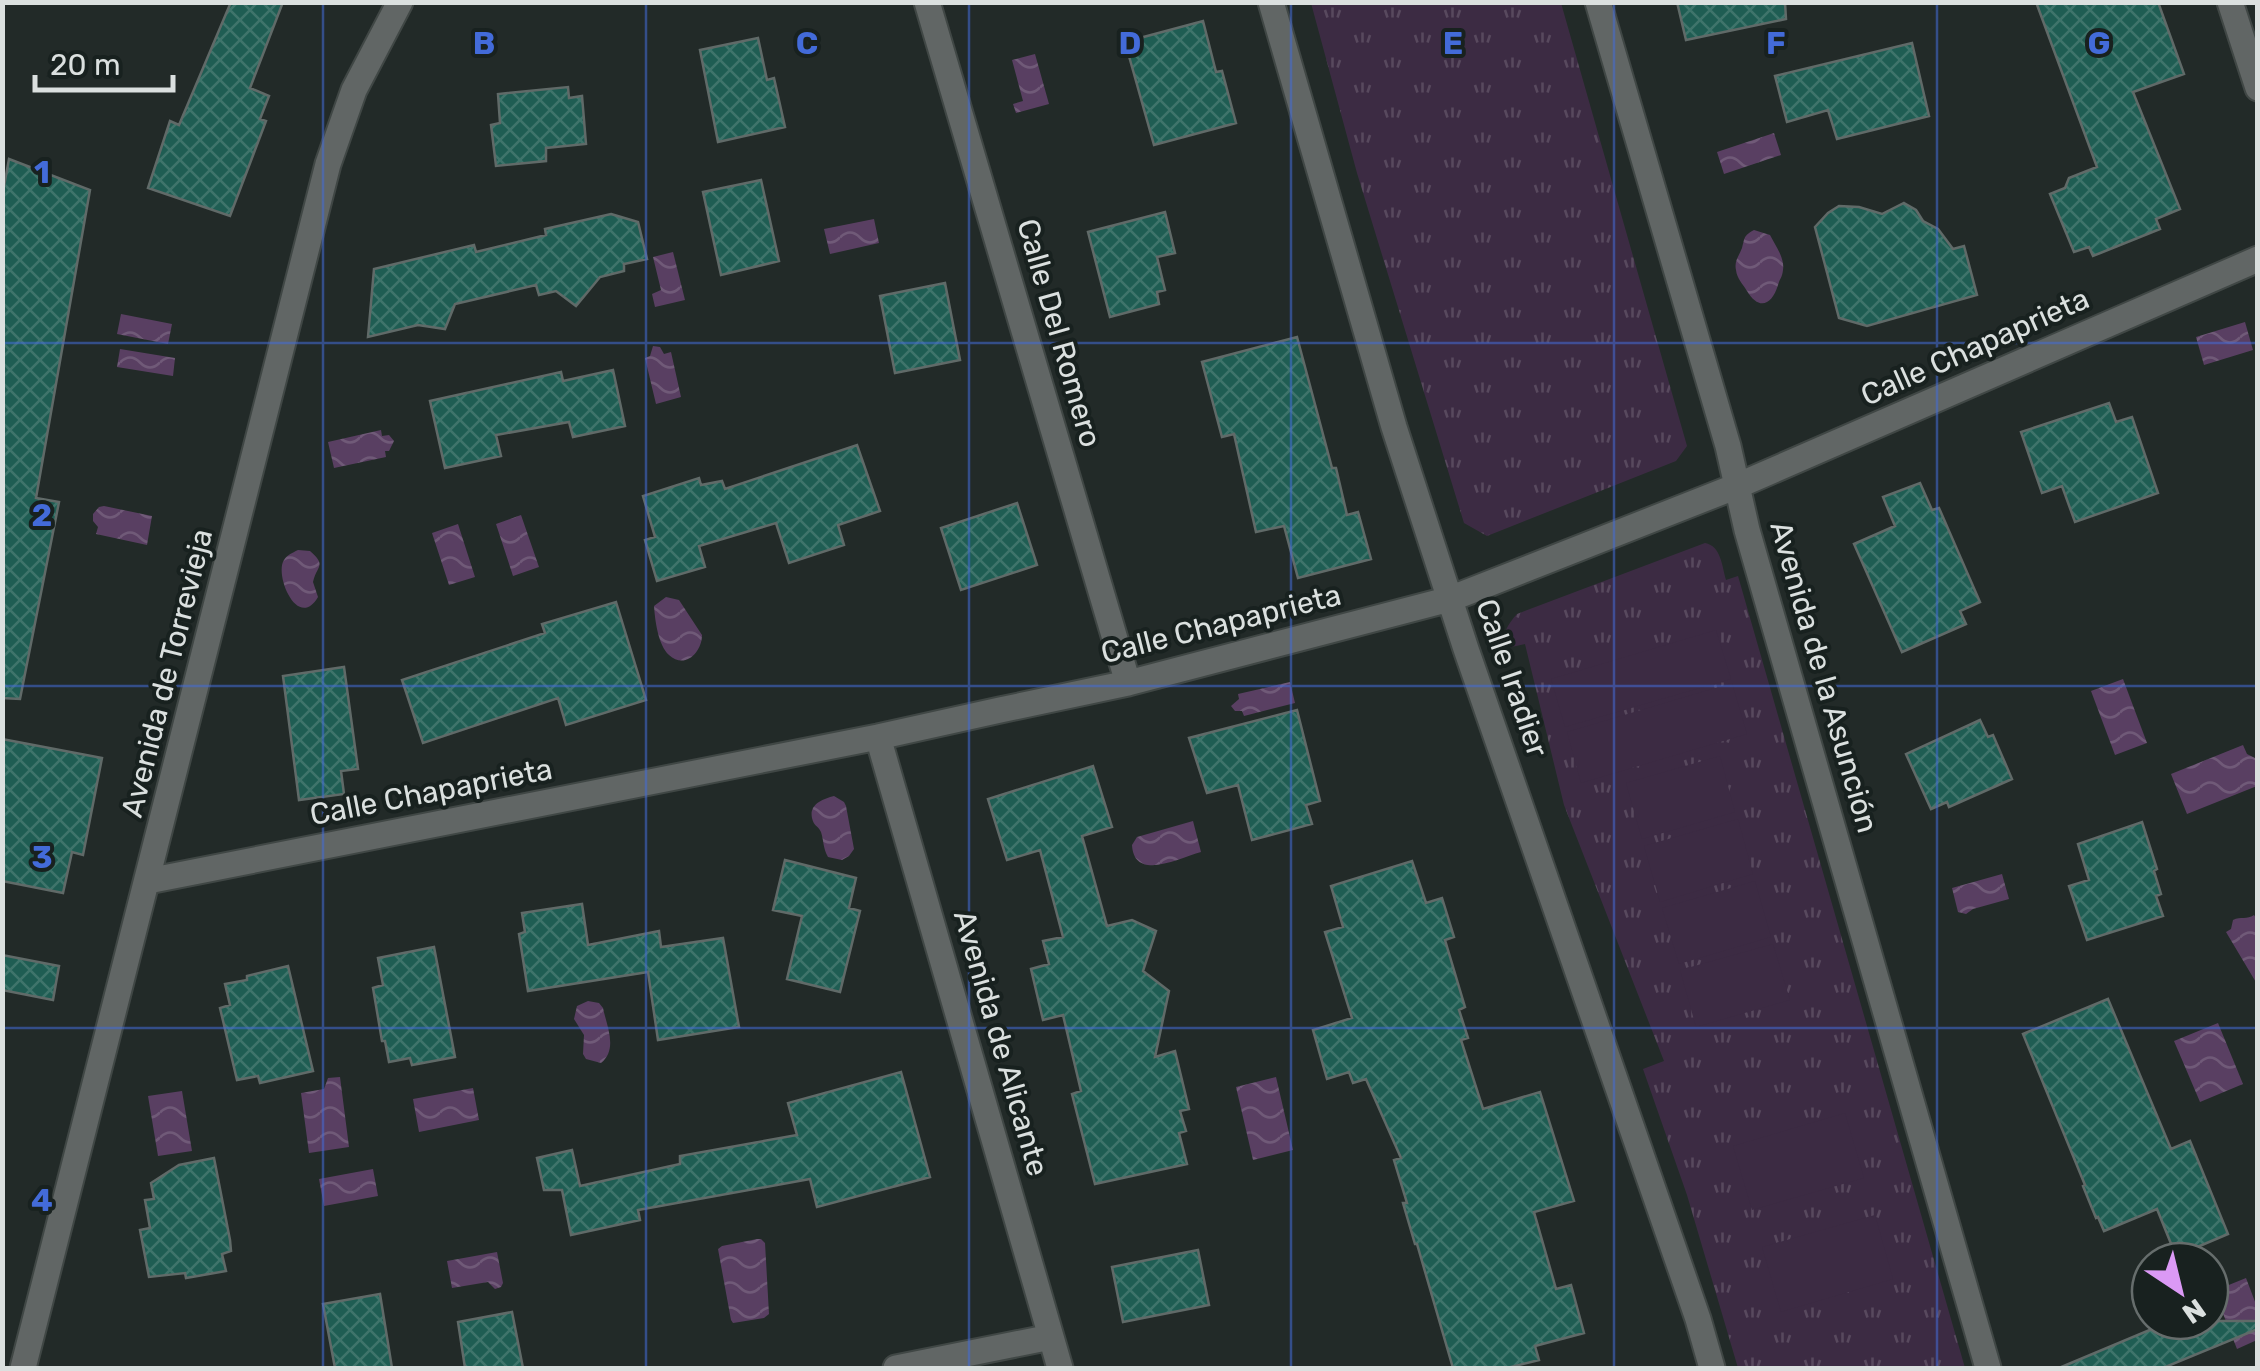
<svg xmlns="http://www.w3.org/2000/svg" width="2260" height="1371" viewBox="0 0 2260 1371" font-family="Rubik,sans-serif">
<defs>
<pattern id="park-tufts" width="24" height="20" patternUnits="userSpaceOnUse" patternTransform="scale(2.5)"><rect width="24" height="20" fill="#3c2b43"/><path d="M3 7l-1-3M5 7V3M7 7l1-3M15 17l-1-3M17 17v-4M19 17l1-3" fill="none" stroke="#58495e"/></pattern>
<pattern id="water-waves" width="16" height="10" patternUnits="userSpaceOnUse" patternTransform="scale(2.5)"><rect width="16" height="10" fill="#593f62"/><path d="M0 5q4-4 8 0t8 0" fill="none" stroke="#705a78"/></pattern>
<pattern id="building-cross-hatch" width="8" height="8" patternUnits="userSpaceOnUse" patternTransform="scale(2.5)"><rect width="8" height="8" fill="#1f5d53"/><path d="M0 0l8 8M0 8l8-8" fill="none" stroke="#3f746b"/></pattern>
</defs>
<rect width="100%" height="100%" fill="#222a28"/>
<path fill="url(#park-tufts)" d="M1311,3H1561L1687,446L1676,461L1487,536L1464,523L1357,173Z
M1705,543C1721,546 1722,566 1726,580L1738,576L1965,1368H1738L1687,1195L1643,1069L1664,1061L1564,805L1525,644L1507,648C1500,636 1508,624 1517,614Z"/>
<path fill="#3c2b43" d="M1716,630L1731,679L1565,727L1551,679Z
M1732,683L1747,734L1581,783L1567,732Z
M1720,756L1735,812L1642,839L1626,783Z
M1738,819L1753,874L1660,902L1644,846Z
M1755,881L1771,937L1679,964L1662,908Z
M1773,944L1790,1000L1696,1027L1680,970Z
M1845,1113L1864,1178L1752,1210L1733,1146Z
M1875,1215L1893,1279L1781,1312L1762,1247Z"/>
<path fill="url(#water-waves)" d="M1035,54L1049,104L1016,113L1013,104L1023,101L1012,60Z
M1774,133L1781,155L1724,174L1717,152Z
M874,219L879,243L830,254L824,229Z
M1754,230L1770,235C1775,245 1785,258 1783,270C1782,278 1780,278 1778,285C1772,305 1759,311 1747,291C1743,284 1737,279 1736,270C1734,261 1739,256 1742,248C1745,238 1743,236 1754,230Z
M673,252L685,300L655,307L652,294L661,290L653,257Z
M121,314L172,324L168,344L117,334Z
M2245,322L2253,350L2204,365L2196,337Z
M653,346L660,347L664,354L671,352L681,397L656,404L645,358L650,356Z
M120,349L175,358L173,376L117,367Z
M381,430L382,436L389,435L394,441L389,451H385L386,457L334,468L328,442Z
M104,506L152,516L147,545L96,534L98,527L93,521V514L99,507Z
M521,515L539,567L513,576L496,524Z
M458,524L475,577L449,585L432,533Z
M298,550L310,551C327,566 317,565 313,582L318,597C298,631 274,575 284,560C287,555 292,553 298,550Z
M666,597L679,600L702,635C702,652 685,670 669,655C658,645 655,620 654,606Z
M2123,679L2147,743L2115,755L2091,691Z
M1290,682L1295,703L1244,716L1242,711H1235L1231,706L1239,699L1238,694Z
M2243,745L2247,754L2257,759V786L2187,814L2171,774Z
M834,796L844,802L846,806L854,849L849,856L842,860L828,857C823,848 824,842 821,832C817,824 814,827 812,818C809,804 823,799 834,796Z
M1193,821L1201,852C1179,858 1134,882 1132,845L1137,837Z
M2002,874L2009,899L1973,909L1966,914L1958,912L1952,888Z
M2254,915L2258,921L2257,984L2226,932L2231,929L2233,920C2241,916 2247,920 2254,915Z
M588,1001L599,1003L603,1008C607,1027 618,1049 601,1063L586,1059L583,1054L584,1035L574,1019L577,1006Z
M2218,1023L2243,1084L2200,1102L2174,1041Z
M340,1077L349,1147L309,1153L301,1093L324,1089L328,1078Z
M1276,1077L1293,1150L1253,1160L1236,1087Z
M473,1088L479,1120L419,1132L413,1099Z
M182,1091L192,1151L158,1156L148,1096Z
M373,1169L378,1196L324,1206L319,1179Z
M757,1239H761L765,1243L769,1314L764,1318L733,1323L731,1320L718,1249L722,1246Z
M497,1252L503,1283L501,1287L495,1289L488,1282L452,1288L447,1261Z
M2246,1278L2257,1307V1340L2237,1349L2214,1291Z"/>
<path fill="url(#building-cross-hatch)" stroke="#606a68" stroke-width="2.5" d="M231,2H283L250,88L269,96L260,119L266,121L230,216L148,188L170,121L179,125Z
M1677,2H1785L1786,19L1686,40Z
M2036,2H2158L2184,74L2133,92L2180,209L2156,219L2160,229L2093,256L2089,247L2074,252L2050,194L2065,188L2069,178L2097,167Z
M1203,21L1216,72L1222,71L1236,123L1154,145L1125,42Z
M758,38L767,80L774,78L785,127L718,142L700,50Z
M1912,43L1929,116L1837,139L1828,110L1787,122L1775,76Z
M568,87L569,98L582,96L586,144L546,148V161L496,166L491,125L500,123L498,94Z
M9,159L90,190L36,498L59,502L20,699L2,698V197Z
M761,180L779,261L721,275L703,192Z
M1904,203L1916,210L1923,221L1938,229L1953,249L1964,246L1977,295L1867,326L1839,318L1815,227L1828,213L1839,206L1859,207L1882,214Z
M1165,212L1175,253L1157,257L1165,290L1157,292L1159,304L1110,317L1088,232Z
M611,214L638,222L647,259L624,264V271L600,277L576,306L556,291L539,295L536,285L455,304L445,329L418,325L368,337L374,269L474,245L476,252L546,235L545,229Z
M945,283L960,360L895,373L880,296Z
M1297,337L1332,468H1336L1347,515L1358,512L1371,559L1298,578L1284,526L1256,532L1234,434L1222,437L1202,362Z
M613,370L625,426L573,437L569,422L496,435L501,456L445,468L430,401L561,372L563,381Z
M2109,403L2116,422L2132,417L2158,493L2075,522L2062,486L2042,493L2021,432Z
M857,445L880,511L838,525L844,545L789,563L776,523L699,546L705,567L657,581L645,540L655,537L643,496L699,478L701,485L722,481L725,489Z
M1920,483L1932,510L1939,508L1980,602L1960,611L1966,624L1902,652L1854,544L1895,526L1883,497Z
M1017,503L1037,565L961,590L941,528Z
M616,602L646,700L566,725L558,698L423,743L402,680L545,633L542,624Z
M344,667L358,769L341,771L344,794L299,800L283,676Z
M1297,710L1320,801L1306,805L1312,824L1252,840L1238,785L1207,793L1189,738Z
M1980,720L1988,737L1993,735L2012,779L1949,807L1947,802L1931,809L1906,754Z
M2,739L102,758L83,855L72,852L63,893L2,881Z
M1093,766L1112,827L1082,836L1107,926L1132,920L1156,931L1143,971L1169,991L1155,1057L1175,1051L1189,1109L1180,1111L1186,1131L1179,1133L1187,1164L1095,1184L1072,1094L1081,1091L1063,1015L1043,1020L1031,969L1049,964L1043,941L1063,937L1040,850L1007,860L988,799Z
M2142,822L2157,869L2154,871L2161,894L2156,896L2163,916L2087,940L2069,886L2089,880L2078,844Z
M785,860L856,878L849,908L860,911L840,992L787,979L802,916L773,910Z
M1412,861L1426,903L1442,898L1454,937L1445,940L1465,1007L1459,1010L1468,1038L1461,1040L1483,1109L1540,1092L1574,1201L1534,1212L1556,1289L1571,1285L1584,1333L1535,1346L1539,1360L1507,1368H1453L1417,1244H1415L1403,1203H1407L1394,1160L1401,1158L1366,1079L1353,1083L1349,1072L1327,1079L1313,1030L1352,1018L1325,932L1343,927L1331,886Z
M582,904L588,945L659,931L661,947L723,938L739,1027L658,1040L648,972L528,991L519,934L525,932L522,913Z
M434,947L455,1057L412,1065L410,1058L389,1062L385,1041H382L373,988L383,985L378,958Z
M2,955L59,966L53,1000L2,990Z
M288,966L313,1071L260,1083L258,1076L237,1080L220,1008L230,1005L225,984L247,980V976Z
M2108,999L2171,1149L2190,1141L2228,1234L2176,1256L2157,1209L2104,1231L2098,1217L2096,1218L2083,1186L2085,1185L2023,1034Z
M901,1072L930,1177L817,1207L810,1179L638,1210L640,1220L571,1235L562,1190H544L537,1158L572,1150L580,1186L680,1164V1156L797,1135L788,1103Z
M214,1158L230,1240L231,1251L222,1254L226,1271L186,1278L185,1273L149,1277L140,1230L150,1228L145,1200L154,1199L151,1183L179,1165Z
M1198,1250L1209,1305L1123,1322L1112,1267Z
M380,1294L392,1368H335L323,1304Z
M512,1312L523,1368H465L458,1322Z
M2171,1321H2258V1329L2163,1368H2059Z"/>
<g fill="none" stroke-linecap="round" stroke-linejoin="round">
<g stroke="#404745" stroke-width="29">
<path id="minor" d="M927,2L1128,683
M1271,2L1394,427L1466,649L1698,1319L1712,1368
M1598,2L1728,446L1747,530L1988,1368
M2230,2L2258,88
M878,737L1060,1368
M148,881L878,737L1000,710L1128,683L1450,599L1737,486L2258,259
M23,1368L328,164L354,90L400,2
M896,1368L1051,1337"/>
</g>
<use href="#minor" stroke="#616665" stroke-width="25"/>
</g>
<path fill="none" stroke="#436bd9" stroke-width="2.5" stroke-opacity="0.55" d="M323,2V1368M646,2V1368M969,2V1368M1291,2V1368M1614,2V1368M1937,2V1368M2,343H2258M2,686H2258M2,1028H2258"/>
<g text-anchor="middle" stroke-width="8" stroke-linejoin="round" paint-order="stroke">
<g font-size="30" fill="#dbe0df" stroke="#18211f">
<text transform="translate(1059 333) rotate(74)" y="10">Calle Del Romero</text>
<text transform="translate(1975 347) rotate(-24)" y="10">Calle Chapaprieta</text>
<text transform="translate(1221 624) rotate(-14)" y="10">Calle Chapaprieta</text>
<text transform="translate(167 673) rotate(-76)" y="10">Avenida de Torrevieja</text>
<text transform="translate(1824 677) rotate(74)" y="10">Avenida de la Asunción</text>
<text transform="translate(1512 678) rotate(71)" y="10">Calle Iradier</text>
<text transform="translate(431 792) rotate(-11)" y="10">Calle Chapaprieta</text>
<text transform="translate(1001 1043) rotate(74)" y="10">Avenida de Alicante</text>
</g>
</g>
<g font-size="32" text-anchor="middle" font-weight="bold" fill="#436bd9" stroke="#18211f" stroke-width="8" stroke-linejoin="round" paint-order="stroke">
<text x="484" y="54">B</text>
<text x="807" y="54">C</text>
<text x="1130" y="54">D</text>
<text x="1453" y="54">E</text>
<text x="1776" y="54">F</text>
<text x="2099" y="54">G</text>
<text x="42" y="183">1</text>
<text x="42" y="526">2</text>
<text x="42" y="868">3</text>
<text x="42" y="1211">4</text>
</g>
<rect width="2260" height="1371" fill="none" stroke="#dbe0df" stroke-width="10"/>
<g transform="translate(2180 1291) rotate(145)"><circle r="48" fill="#18211f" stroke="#666d6c" stroke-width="2.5"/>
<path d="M0-8L18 38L0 25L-18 38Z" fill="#db99f5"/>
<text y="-15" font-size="28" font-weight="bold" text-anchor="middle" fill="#dbe0df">N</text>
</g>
<path d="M35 75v15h138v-15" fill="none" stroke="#dbe0df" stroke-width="5"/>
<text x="50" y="75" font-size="30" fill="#dbe0df" stroke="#18211f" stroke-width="8" paint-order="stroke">20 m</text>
</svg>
